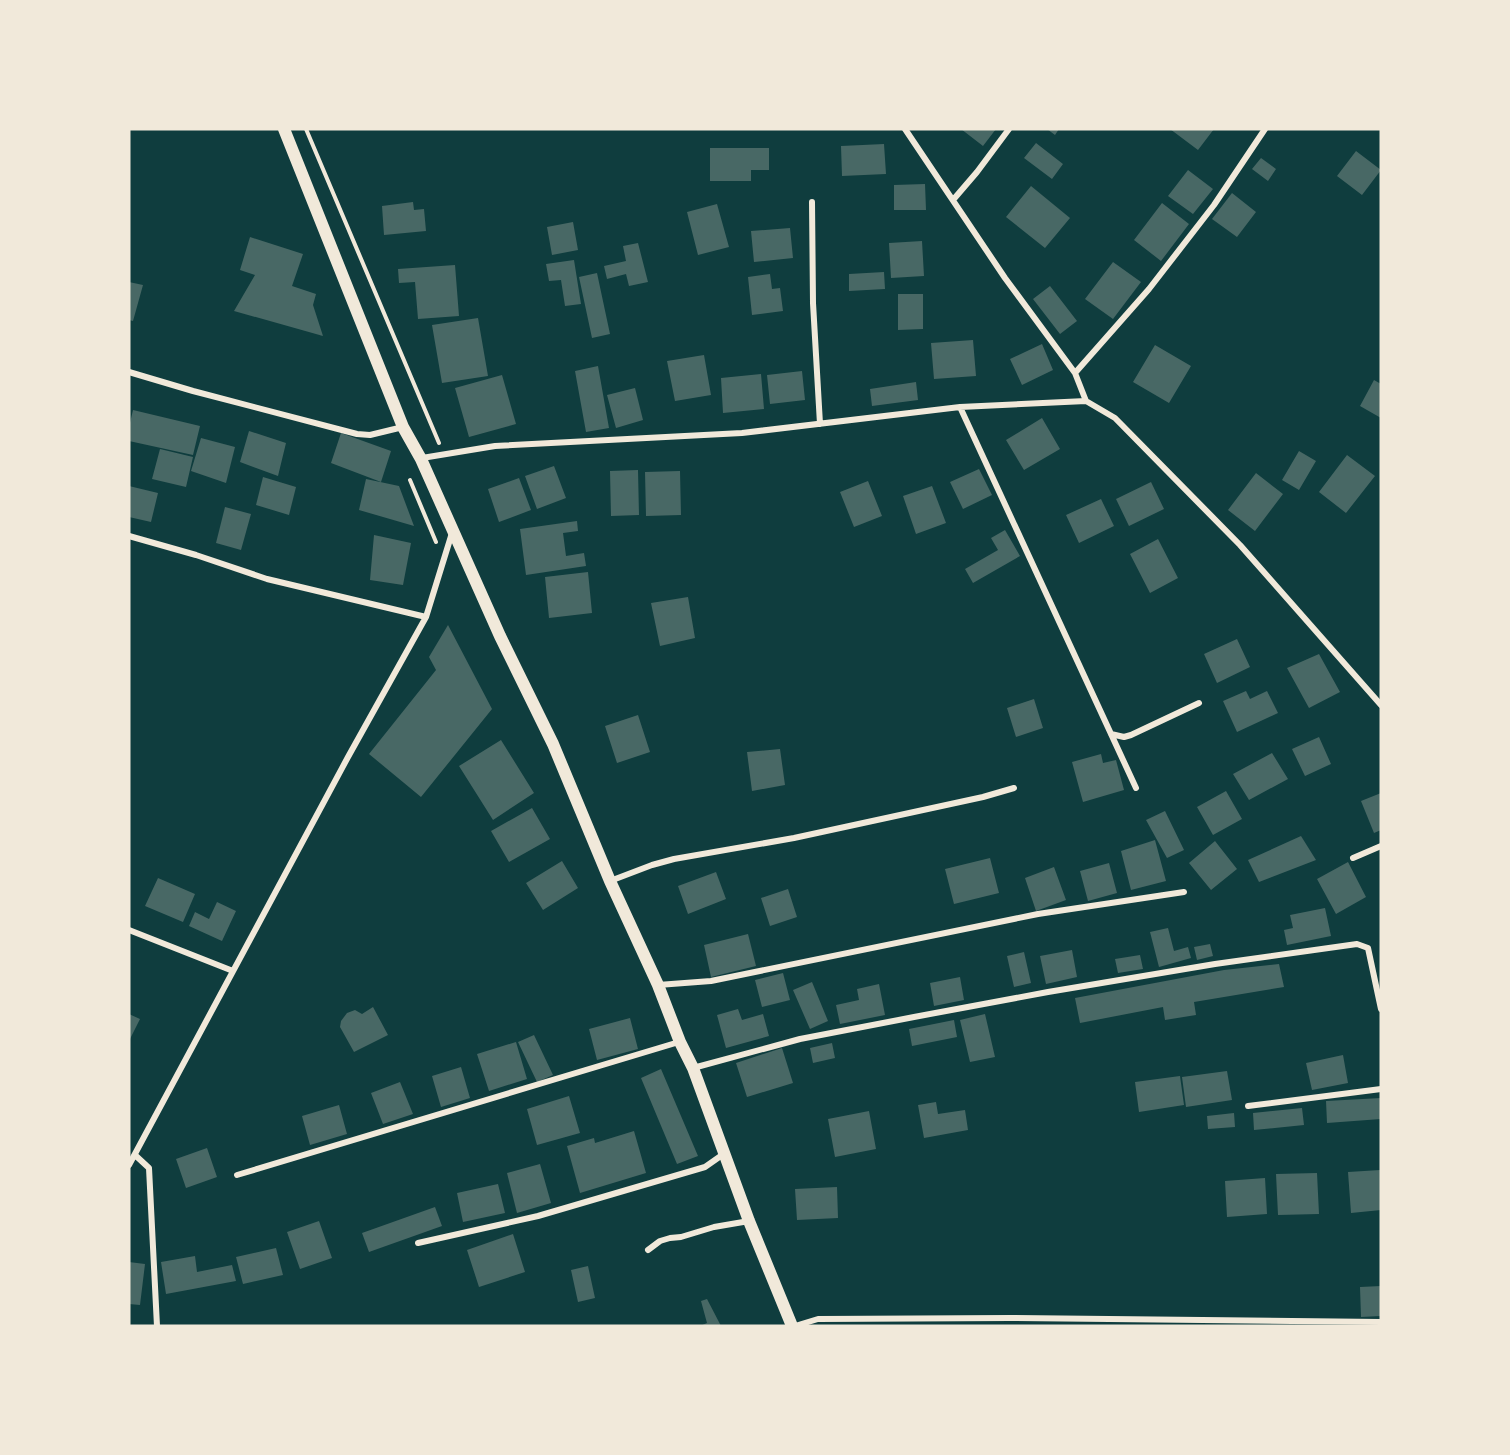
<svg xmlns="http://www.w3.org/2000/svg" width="1510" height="1455" viewBox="0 0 1510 1455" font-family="'PT Sans Narrow',sans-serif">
<rect width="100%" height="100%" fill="#0f3d3e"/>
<path fill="#486865" d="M961,129H996L983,146Z
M1047,129H1059L1055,135Z
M1170,129H1214L1198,150Z
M1036,143L1063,164L1052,179L1024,158Z
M884,144L886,174L842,176L841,146Z
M710,148H769V170H751V181H710Z
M1356,151L1381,170L1362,195L1337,176Z
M1261,158L1276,169L1268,181L1252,169Z
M1188,170L1213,189L1193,214L1168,196Z
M925,184L926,210H894V185Z
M1031,186L1070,218L1045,248L1006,217Z
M1232,193L1256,212L1237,237L1212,219Z
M413,202L414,210L424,209L426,231L384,235L382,206Z
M1162,203L1189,224L1161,261L1134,240Z
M717,204L729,247L698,255L687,212Z
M573,222L578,250L552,255L547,227Z
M790,228L793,258L754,262L751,231Z
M250,237L303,254L292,286L316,294L313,305L323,336L234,311L255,275L240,270Z
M922,241L924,276L891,278L889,243Z
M638,243L648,282L629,286L626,274L607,279L604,266L626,261L623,246Z
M574,260L581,304L565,306L561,280L549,281L546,264Z
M1113,262L1141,282L1113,319L1085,299Z
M455,265L459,316L418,319L415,282L399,283L398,269Z
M884,272L885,289L849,291V274Z
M597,273L610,334L592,338L579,277Z
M770,274L772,289L780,288L783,311L752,315L748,277Z
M129,282L143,285L133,321L129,320Z
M1050,286L1077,321L1060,334L1033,299Z
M898,294H923V329L898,330Z
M478,318L488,376L442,383L432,325Z
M973,340L976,376L934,379L931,343Z
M1042,344L1053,370L1022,385L1010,359Z
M1155,345L1191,366L1169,403L1133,382Z
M704,355L711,395L675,401L667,361Z
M598,366L609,428L586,432L575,371Z
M802,371L805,400L770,404L767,375Z
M761,374L764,409L723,413L721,378Z
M502,375L516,424L469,437L455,388Z
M1374,380L1381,384V418L1360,406Z
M916,382L918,400L872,406L870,389Z
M635,388L643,420L616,428L607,395Z
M133,410L200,426L193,455L129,441V427Z
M1042,418L1060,449L1024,470L1006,440Z
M249,431L286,443L278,476L240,462Z
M341,433L391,451L381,482L331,463Z
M201,438L235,447L226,483L191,471Z
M160,449L193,457L186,487L152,479Z
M1299,451L1316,461L1299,490L1282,480Z
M1347,455L1375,476L1346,513L1319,492Z
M554,466L566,498L537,509L525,476Z
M979,469L992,495L963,509L950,482Z
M638,470L639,515L611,516L610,471Z
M680,471L681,515L646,516L645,472Z
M1256,473L1283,494L1255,531L1228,510Z
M263,477L296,487L289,515L256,505Z
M519,478L531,510L499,522L488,489Z
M366,479L399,486L414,526L359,510Z
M868,481L882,516L854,527L840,492Z
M1151,482L1164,509L1129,526L1116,499Z
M129,486L158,493L151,522L129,517Z
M932,486L946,523L916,534L903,496Z
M1101,499L1114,526L1079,543L1066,515Z
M225,507L251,514L241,550L216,543Z
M577,521L578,531L563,533L566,556L584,553L586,566L526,575L520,529Z
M1005,530L1020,556L973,583L965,569L998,550L991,538Z
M374,535L411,543L403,585L370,580Z
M1158,539L1178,578L1150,593L1130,554Z
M588,572L592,613L549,618L545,577Z
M688,597L695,638L660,646L651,603Z
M448,625L492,709L421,797L369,754L436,670L429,657Z
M1237,639L1250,667L1217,683L1204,654Z
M1319,654L1340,692L1309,708L1287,668Z
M1246,691L1250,699L1267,691L1278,713L1237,732L1223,701Z
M1034,699L1043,728L1016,737L1007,708Z
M638,715L650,752L617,763L605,726Z
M1319,737L1331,764L1305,776L1292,749Z
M501,740L534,793L493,820L459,766Z
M780,749L785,785L752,791L747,752Z
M1272,753L1288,779L1249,800L1233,774Z
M1101,754L1103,763L1116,760L1124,790L1083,802L1072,762Z
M1226,791L1242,819L1213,835L1197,807Z
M1381,793V830L1374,833L1361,801Z
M532,808L550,839L509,862L491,831Z
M1165,811L1184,850L1167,858L1146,820Z
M1301,836L1316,860L1259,882L1248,860Z
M1155,840L1166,881L1131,890L1121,851Z
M1215,841L1237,869L1211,890L1189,863Z
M990,858L999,893L954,904L945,869Z
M562,861L578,888L543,910L526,883Z
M1348,862L1366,897L1336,914L1317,879Z
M1109,863L1117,893L1088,901L1080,871Z
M1054,867L1066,900L1036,911L1025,878Z
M716,872L726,899L688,914L678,886Z
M158,878L195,894L183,922L145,906Z
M788,889L797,917L770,926L761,898Z
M217,902L236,911L222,941L189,926L195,912L209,919Z
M1325,908L1331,936L1287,945L1284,930L1293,928L1290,915Z
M1168,928L1174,951L1188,947L1191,958L1159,967L1150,932Z
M748,934L756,966L711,977L704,945Z
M1210,944L1213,956L1197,960L1194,947Z
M1072,950L1077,977L1046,984L1040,956Z
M1024,952L1031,983L1014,987L1007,956Z
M1140,955L1143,969L1118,973L1115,959Z
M1279,964L1284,987L1194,1002L1196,1015L1165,1020L1163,1007L1080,1023L1075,998L1224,970Z
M783,973L790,1000L762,1007L755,980Z
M960,977L964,1000L934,1006L930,983Z
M812,982L828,1021L810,1029L793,990Z
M879,984L885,1015L840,1024L836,1005L859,1000L857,989Z
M373,1007L388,1035L354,1052L340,1027L341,1021L347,1013L355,1010L362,1014Z
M738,1009L742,1020L763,1014L769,1036L726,1048L717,1015Z
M129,1014L140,1019L129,1041Z
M985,1014L995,1057L970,1062L960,1020Z
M630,1018L638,1049L597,1060L589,1029Z
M954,1020L957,1037L912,1046L909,1029Z
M534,1035L553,1075L537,1082L518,1042Z
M516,1042L527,1079L489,1091L477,1054Z
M832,1043L835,1058L813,1063L810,1048Z
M782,1048L793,1083L747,1097L736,1063Z
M1343,1055L1348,1083L1312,1090L1306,1063Z
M461,1067L470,1098L441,1107L432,1076Z
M661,1069L698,1156L677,1164L641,1078Z
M1227,1071L1232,1100L1186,1107L1182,1077Z
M1180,1076L1184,1105L1139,1112L1135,1082Z
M400,1082L413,1114L383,1124L371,1093Z
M569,1096L580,1133L537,1145L527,1109Z
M1381,1098V1119L1327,1123L1326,1101Z
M936,1102L938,1114L965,1110L968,1130L924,1138L918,1105Z
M339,1105L347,1134L310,1145L302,1116Z
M1302,1108L1304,1125L1254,1130L1253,1113Z
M869,1111L876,1149L835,1157L828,1119Z
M1234,1113L1235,1127L1208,1129L1207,1116Z
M634,1131L646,1173L580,1193L567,1146L594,1138L595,1143Z
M207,1148L217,1177L186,1188L176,1159Z
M540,1164L551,1203L517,1213L507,1173Z
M1380,1170L1381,1210L1351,1213L1348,1172Z
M1317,1173L1319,1214L1278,1215L1276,1174Z
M1265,1178L1267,1214L1227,1217L1225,1181Z
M498,1184L505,1213L463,1222L457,1193Z
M837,1187L838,1218L797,1220L795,1189Z
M435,1207L442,1226L369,1252L362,1233Z
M319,1221L332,1258L300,1269L287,1232Z
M513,1234L525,1272L479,1287L467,1250Z
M276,1248L283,1275L243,1284L236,1257Z
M195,1256L197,1272L232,1265L236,1281L166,1294L161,1262Z
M129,1262L145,1264L140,1305L129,1304Z
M588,1266L595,1298L578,1302L571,1270Z
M1381,1286V1316L1361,1317L1360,1287Z
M707,1299L721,1326H700L707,1323L701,1301Z"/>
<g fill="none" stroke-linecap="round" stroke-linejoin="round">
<path stroke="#f1e9da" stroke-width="4" d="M306,129L439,443
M410,480L436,542"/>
<path stroke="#f1e9da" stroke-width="6" d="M905,129L1005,278L1075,373L1086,401
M953,200L977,172L1009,129
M812,202L813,303L820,424
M129,372L193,391L357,434L370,435L403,427
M1075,373L1149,289L1214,205L1265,129
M960,407L1136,788
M422,458L495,446L742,433L960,407L1086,401L1115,418L1240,545L1381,705
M129,536L196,555L267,579L426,617
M1111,734L1124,737L1131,735L1199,703
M1353,858L1381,846
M610,881L652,865L674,859L794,838L983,797L1014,788
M129,930L233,971
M658,985L711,981L1038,914L1184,892
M693,1068L800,1039L914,1017L1048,992L1215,964L1357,944L1368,948L1381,1009
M1248,1106L1381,1089
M135,1155L149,1168L157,1326
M129,1165L348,757L426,617L452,533
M237,1175L679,1042
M418,1243L538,1216L705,1167L725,1153
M648,1250L660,1241L670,1238L681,1237L714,1227L749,1221
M795,1326L818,1319L1009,1318L1381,1322"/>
<path stroke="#f1e9da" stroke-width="12" d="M284,129L403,427L421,459L500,636L553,744L610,881L658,985L680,1042L693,1068L749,1221L792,1326"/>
</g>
<rect width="1510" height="1455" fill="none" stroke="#f1e9da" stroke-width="261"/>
</svg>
